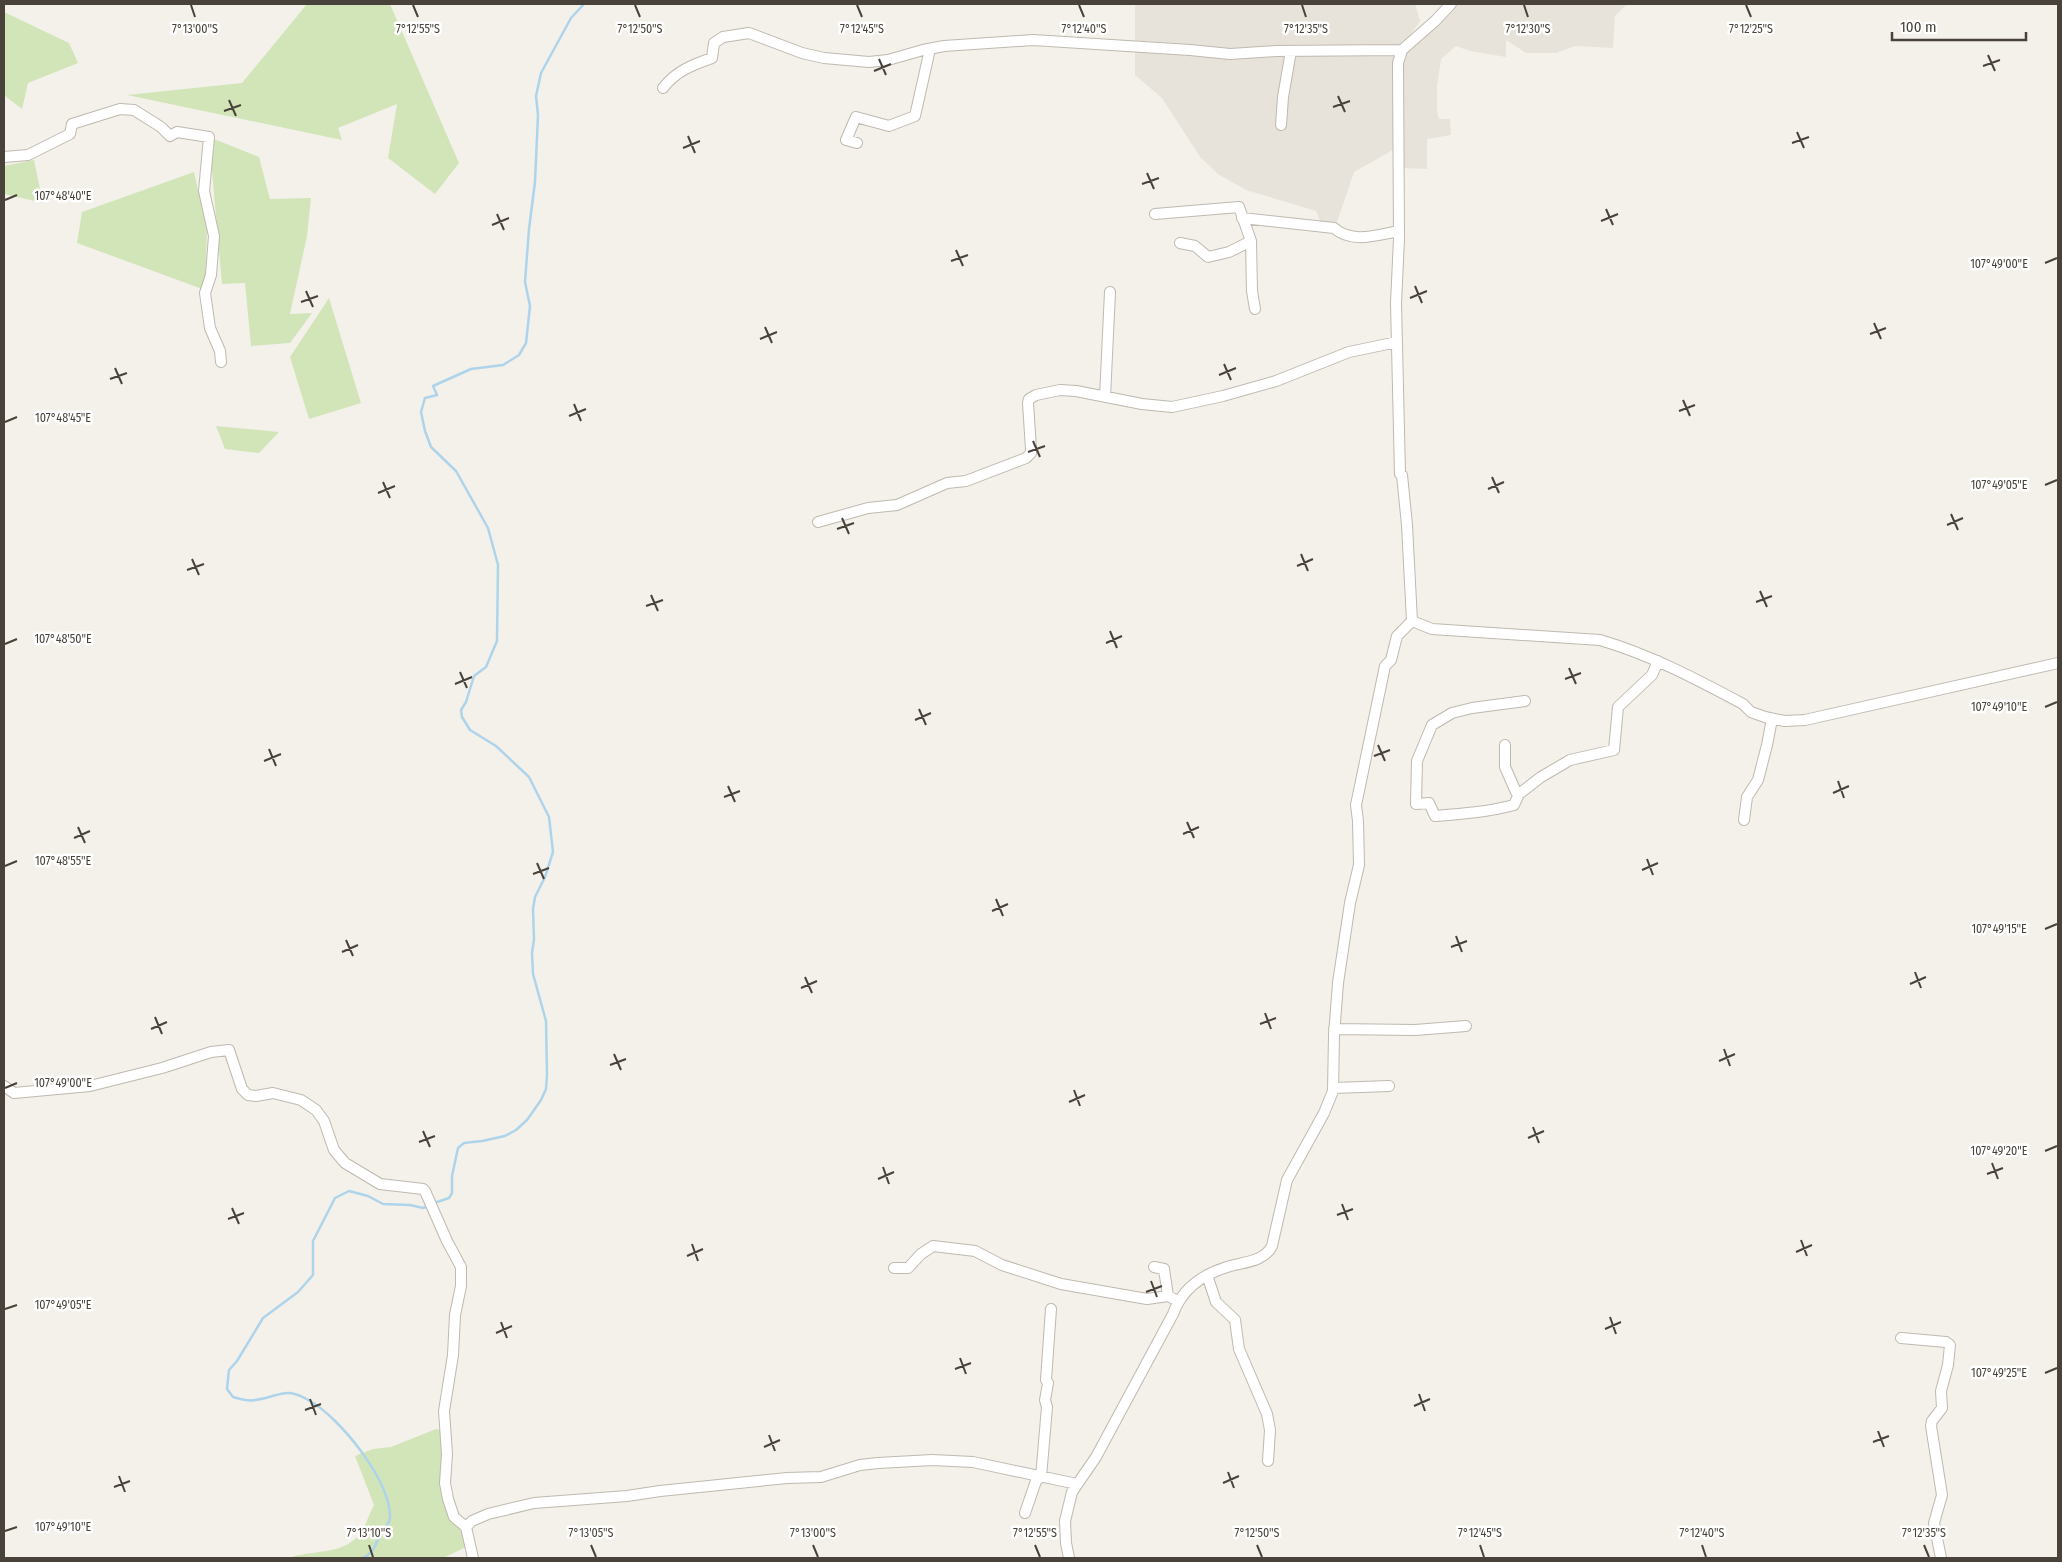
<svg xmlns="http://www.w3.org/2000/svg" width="2062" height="1562" viewBox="0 0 2062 1562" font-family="'Fira Sans Condensed',sans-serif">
<rect width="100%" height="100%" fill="#f4f1eb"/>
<path fill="#e8e3da" d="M1135,4H1415L1420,21L1396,56L1393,150L1354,172L1336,225L1321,223L1316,211L1246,190L1218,174L1200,157L1162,98L1135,75Z
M1451,4H1692V5H1626L1615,16L1613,48L1575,46L1556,53H1526L1506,40V57L1470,51L1456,46L1441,59L1437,86V111L1439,119H1450L1451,135L1427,139V169L1398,168V108L1404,51Z"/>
<path fill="#d2e5b8" d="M307,4H390L459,163L435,194L388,158L397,104L338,128L342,140L127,95L242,83Z
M4,12L69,43L78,63L28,83L22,109L4,95Z
M209,137L259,157L270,199L311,198L307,236L290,314L312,313L290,343L251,346L245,283L222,284Z
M34,160L43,203L4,194V166Z
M194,172L207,230L205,290L77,243L82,212Z
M329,298L361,403L309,419L290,357Z
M216,426L279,432L259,453L225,449Z
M436,1429L446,1432C448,1459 448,1488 455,1514C458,1525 463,1536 466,1547L443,1558H289C309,1550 342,1555 358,1536C365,1529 369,1514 374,1505L355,1456L373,1449L391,1447Z"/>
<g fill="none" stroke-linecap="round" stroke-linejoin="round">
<path stroke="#aed4eb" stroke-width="2.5" d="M434,1203L449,1198L452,1193V1176L458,1148L464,1143L482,1141L505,1136L516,1130L527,1120L541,1100L546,1089L547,1075L546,1021L533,974L532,953L534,939L533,909L535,897L545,877L553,852L549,817L529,777L496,746L470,730L462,717L461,710L466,702L474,676L486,667L497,641L498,565L488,528L456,471L431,447L425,431L421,412L425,398L437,395L433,386L471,369L503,365L519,355L526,343L530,306L525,282L529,229L535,182L538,115L536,96L541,73L571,18L584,4
M363,1558C372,1554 375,1546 379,1538C383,1532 389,1525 390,1518C391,1481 340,1418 310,1401C284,1385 280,1397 255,1400C248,1402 240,1399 233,1397L227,1389L229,1370L237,1361L263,1318L298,1292L313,1275V1241L335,1198L349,1191L368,1196L383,1204L410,1205L423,1208L429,1206"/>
<g stroke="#bfb9af" stroke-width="12">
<path id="minor" d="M663,88C676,71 692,65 712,58L714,43L723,37L749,33L802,53L824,58L869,62L888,60L923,50L944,46L1033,40L1190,50L1230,54L1276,51L1402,50
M1281,125L1283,97L1291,51
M857,143L846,140L856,117L889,126L915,116L930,49
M4,157L28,155L70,134L72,124L120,109L134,110L161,127L170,136L177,132L209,137L204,191L214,236L211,275L205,293L210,328L220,351L221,362
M1155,214L1239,207L1251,241L1252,291L1255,309
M1242,218L1334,228C1352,244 1377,235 1399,231
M1180,243L1195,246L1208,257L1229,252L1251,241
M1105,397L1110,292
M818,522L868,508L897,505L947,483L966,481L1026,458L1031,453V449L1028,403L1029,399L1036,395L1060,390L1076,391L1142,404L1172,407L1223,396L1276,381L1349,352L1397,342
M1412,621L1432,629L1600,640C1651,655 1696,679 1743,704L1751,712L1765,717L1785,721L1805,720L2058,663
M1505,745V767L1516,792L1519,794L1541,777L1570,760L1614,750L1618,707L1652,675L1658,661
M1519,794L1514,805C1488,812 1461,814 1435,816L1429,803L1416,804L1417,761L1432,725L1452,713L1472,708L1525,701
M1744,820L1747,797L1758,780L1767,745L1772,719
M1334,1029L1415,1030L1466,1026
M4,1086L14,1093L90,1086L162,1068L211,1052L229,1050L242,1089L248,1095L256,1096L273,1093L301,1100L316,1110L324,1121L334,1150L345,1163L380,1184L423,1189L425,1191L447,1241L461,1267V1286L455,1315L453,1355L444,1411L447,1454L445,1483L448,1499L454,1517L466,1527L473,1558
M1333,1088L1389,1086
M1154,1267L1164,1269L1168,1296
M894,1268H908L921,1254L933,1246L975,1251L1002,1265L1061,1284L1147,1299L1168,1296L1178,1301
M1207,1275L1216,1302L1235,1320L1239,1349L1267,1414L1270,1430L1268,1461
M1901,1338L1946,1342L1950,1345L1948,1365L1941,1391L1942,1408L1932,1421L1931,1426L1942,1495L1934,1523L1941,1558
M1025,1513L1036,1481L1041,1477L1047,1407L1045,1400L1048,1383L1046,1380L1051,1309
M466,1527L472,1521L488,1514L534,1503L627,1496L660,1491L787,1478L821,1477L860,1465L878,1463L932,1460L973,1462L1077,1484
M1069,1558L1066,1543L1065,1521L1072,1492L1096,1457L1173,1314C1182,1289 1201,1275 1227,1267C1243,1262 1264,1262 1272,1246L1287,1180L1324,1113L1333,1091L1334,1035L1338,983L1350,903L1359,865L1358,821L1356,805L1385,666L1391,660L1397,636L1412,621L1407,525L1402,475L1400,474L1396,303L1399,239L1398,63L1402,50L1435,21L1451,4"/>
</g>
<use href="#minor" stroke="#fff" stroke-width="10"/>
</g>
<path fill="none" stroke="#48423a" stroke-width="2" d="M191,5L195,17M413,5L418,17M635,5L640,17M857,5L862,17M1079,5L1084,17M1302,5L1306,17M1524,5L1528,17M1746,5L1751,17M1988,55L1995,71M879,59L886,75M1983,66L2000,60M874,71L891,64M1338,96L1345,112M229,100L236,116M1333,107L1350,101M224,111L241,105M1797,132L1804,148M688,136L695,153M1792,143L1809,137M683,148L700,141M1147,173L1154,189M1142,184L1159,178M5,200L17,195M1606,209L1613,225M497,214L504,230M1601,221L1618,214M492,225L509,218M956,250L963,266M951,261L968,255M2045,263L2057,258M1415,286L1422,303M306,291L313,307M1410,298L1427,291M301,302L318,296M1874,323L1881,339M765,327L772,343M1870,334L1886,328M760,339L777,332M1224,364L1231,380M115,368L122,384M1219,375L1236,368M110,379L127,373M1683,400L1690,416M574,404L581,421M1679,411L1695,405M569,416L586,409M5,422L17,417M1033,441L1040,457M1028,452L1045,446M1492,477L1499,493M383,482L390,498M2045,485L2057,480M1488,489L1504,482M378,493L395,486M1951,514L1958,530M842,518L849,534M1947,525L1963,518M837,529L854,523M1301,554L1308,571M192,559L199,575M1297,566L1313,559M187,570L204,564M1760,591L1767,607M651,595L658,611M1756,602L1772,596M646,606L663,600M1110,631L1117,648M1106,643L1122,636M5,644L17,639M1569,668L1576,684M460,672L467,688M1565,679L1581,673M455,684L472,677M2045,707L2057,702M919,709L926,725M915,720L931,713M1378,745L1385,761M269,749L276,766M1374,756L1390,750M264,761L281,754M1838,781L1844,798M728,786L735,802M1833,793L1849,786M724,797L740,791M1187,822L1194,838M78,827L85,843M1183,834L1199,827M74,838L90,831M1647,859L1653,875M537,863L544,879M5,866L17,861M1642,870L1658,863M533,874L549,868M996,899L1003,916M992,911L1008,904M2045,929L2057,924M1456,936L1462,952M346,940L353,956M1451,947L1467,941M342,952L358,945M1915,972L1921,988M805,977L812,993M1910,984L1926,977M801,988L817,981M1265,1013L1271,1029M155,1017L162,1034M1260,1024L1276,1018M151,1029L167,1022M1724,1049L1730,1066M614,1054L621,1070M1719,1061L1735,1054M610,1065L626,1059M5,1088L17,1083M1074,1090L1080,1106M1069,1102L1085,1095M1533,1127L1539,1143M423,1131L430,1147M1528,1138L1544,1131M419,1142L435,1136M2045,1151L2057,1146M1992,1163L1998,1179M883,1167L889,1184M1987,1174L2003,1168M878,1179L894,1172M1342,1204L1348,1220M232,1208L239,1224M1337,1215L1353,1209M228,1219L244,1213M1801,1240L1807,1256M692,1244L698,1261M1796,1252L1812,1245M687,1256L703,1249M1151,1281L1157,1297M1146,1292L1162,1286M5,1309L17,1305M1610,1317L1616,1334M501,1322L507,1338M1605,1329L1621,1322M496,1333L512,1326M960,1358L966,1374M955,1369L971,1363M2045,1373L2057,1368M1419,1394L1425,1411M310,1399L316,1415M1414,1406L1430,1399M305,1410L321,1404M1878,1431L1884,1447M769,1435L775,1451M1873,1442L1889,1436M764,1447L780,1440M1228,1472L1234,1488M119,1476L125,1492M1223,1483L1239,1476M114,1487L130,1481M5,1531L17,1527M369,1545L373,1557M591,1545L596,1557M813,1545L818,1557M1035,1545L1040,1557M1257,1545L1262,1557M1480,1545L1484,1557M1702,1545L1706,1557M1924,1545L1929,1557"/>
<g font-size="12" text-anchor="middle" fill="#48423a" stroke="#fff" stroke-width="5" stroke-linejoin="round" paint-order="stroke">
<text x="195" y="33">7°13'00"S</text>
<text x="418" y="33">7°12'55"S</text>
<text x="640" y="33">7°12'50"S</text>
<text x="862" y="33">7°12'45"S</text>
<text x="1084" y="33">7°12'40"S</text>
<text x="1306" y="33">7°12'35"S</text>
<text x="1528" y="33">7°12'30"S</text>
<text x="1751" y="33">7°12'25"S</text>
<text x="63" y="200">107°48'40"E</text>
<text x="1999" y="268">107°49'00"E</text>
<text x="63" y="422">107°48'45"E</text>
<text x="1999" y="489">107°49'05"E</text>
<text x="63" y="643">107°48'50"E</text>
<text x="1999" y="711">107°49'10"E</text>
<text x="63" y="865">107°48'55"E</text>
<text x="1999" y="933">107°49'15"E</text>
<text x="63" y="1087">107°49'00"E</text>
<text x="1999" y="1155">107°49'20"E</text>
<text x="63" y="1309">107°49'05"E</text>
<text x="1999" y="1377">107°49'25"E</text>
<text x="63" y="1531">107°49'10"E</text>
<text x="369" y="1537">7°13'10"S</text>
<text x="591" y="1537">7°13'05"S</text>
<text x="813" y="1537">7°13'00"S</text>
<text x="1035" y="1537">7°12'55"S</text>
<text x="1257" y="1537">7°12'50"S</text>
<text x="1480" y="1537">7°12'45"S</text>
<text x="1702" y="1537">7°12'40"S</text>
<text x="1924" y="1537">7°12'35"S</text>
</g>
<rect width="2062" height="1562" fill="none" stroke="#48423a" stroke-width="10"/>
<path d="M1892 32v8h134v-8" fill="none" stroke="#48423a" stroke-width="2.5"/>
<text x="1900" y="32" font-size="15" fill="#48423a" stroke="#ffffff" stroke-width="4" paint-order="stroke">100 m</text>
</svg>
